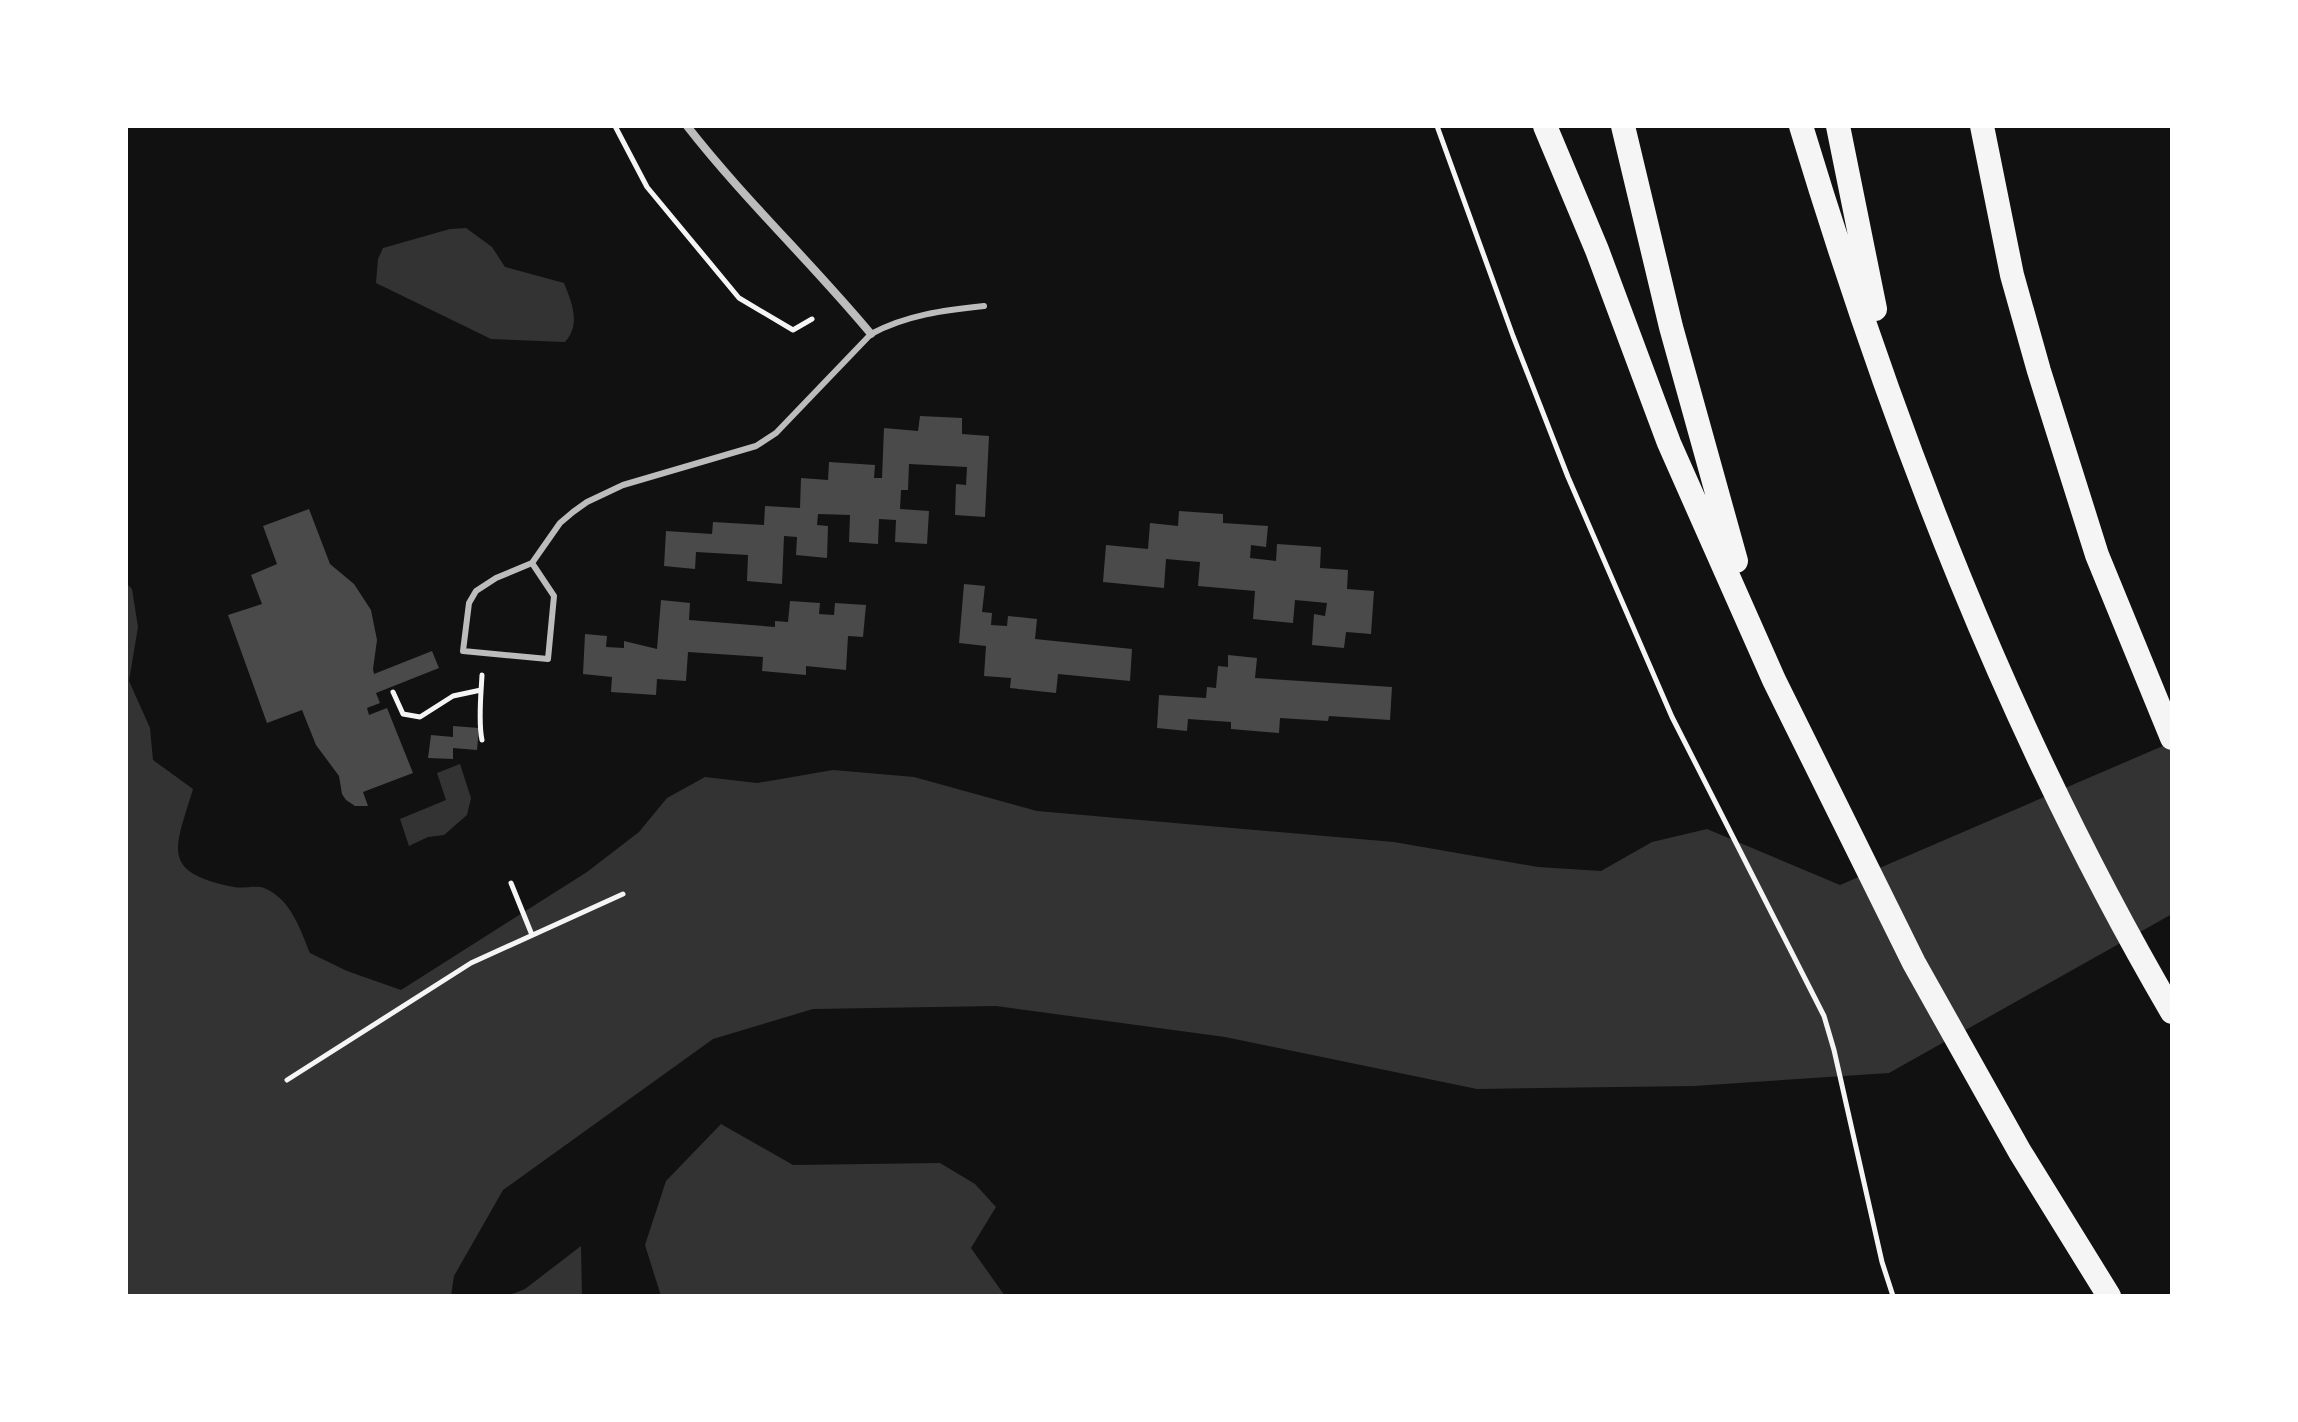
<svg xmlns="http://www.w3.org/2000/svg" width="2298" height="1422" viewBox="0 0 2298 1422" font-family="Lato,sans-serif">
<rect width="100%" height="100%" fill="#111"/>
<path fill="#333" d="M466,228L492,247L505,267L564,283C572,303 581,324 565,342L491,339L376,283L378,259L383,248L450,229Z
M126,583L132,589L138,627L129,681L150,728L153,760L193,789C175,849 159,872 234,887C243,889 256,885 264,888C291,899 300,929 310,953L347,971L401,990L587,872L639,832L667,798L705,777L757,783L833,770L914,777L1037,811L1394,842L1538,867L1601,871L1652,842L1707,829L1840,885L2172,742V914L1889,1073L1828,1077L1694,1086L1477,1089L1225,1037L996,1006L813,1009L713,1039L503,1190L454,1276L451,1296H126Z
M460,764L471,798L467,815L444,835L428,837L409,846L400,819L446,800L437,773Z
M721,1124L793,1165L940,1163L975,1184L996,1207L971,1248L1005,1296H661L645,1245L666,1181Z
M581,1246L582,1296H507L525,1289Z"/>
<path fill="#4a4a4a" d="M920,416L962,418V434L989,436L985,517L955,515L956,484L966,485L967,467L909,464L908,490H901L900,509L929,511L927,544L895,542L896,520L879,519L878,544L849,542L850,515L818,514L817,525L828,526L827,558L796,555L797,537L784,536L782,584L747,581L748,555L696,552L695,569L664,566L666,531L712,534L713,522L764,525L765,506L800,508L801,478L828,480L829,462L875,465L874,478H882L884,428L918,431Z
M309,509L330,564L354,584L371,610L377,640L373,669L374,674L432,651L439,668L376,693L380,703L367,708L369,715L387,708L413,773L363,792L368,806H355L346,800L342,794L339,776L316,745L302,710L267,723L228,615L262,604L251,575L277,564L263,526Z
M1179,511L1223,514V523L1268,526L1266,547L1251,545L1250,558L1276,561L1277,544L1321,547L1320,568L1348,570L1347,589L1374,591L1371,634L1346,632L1344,648L1312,645L1314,614L1325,616L1327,603L1295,600L1293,623L1253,619L1255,591L1198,586L1200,562L1166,559L1164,588L1103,582L1106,545L1148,549L1150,523L1178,526Z
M964,584L985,586L982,612L992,613L991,625L1007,626L1008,616L1037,619L1035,639L1132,649L1130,681L1058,674L1056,693L1010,688L1011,678L984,676L986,646L959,643Z
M661,600L690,603L689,620L775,627V621L788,622L790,601L820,603L819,614L834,615L835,603L866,605L863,637L848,636L846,670L806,666V675L762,671L763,657L688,652L686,681L657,679L656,695L611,692L612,677L583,674L585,634L607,636L606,647L624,648V641L657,649Z
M1228,655L1257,658L1255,678L1392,687L1390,720L1329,716L1328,721L1280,718L1279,733L1231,729V722L1188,719L1187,731L1157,728L1159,695L1206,698L1207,687L1216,688L1218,666L1228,667Z
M453,726L479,728L477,750L453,748V759L428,758L431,735L453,737Z"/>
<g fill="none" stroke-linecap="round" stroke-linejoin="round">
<path stroke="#f5f5f5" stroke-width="5" d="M615,126L647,187L739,298L793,330L812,319
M1437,126L1513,336L1568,477L1672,717L1824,1016L1834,1050L1882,1262L1893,1296
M482,675C481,695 478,722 482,740
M393,692L403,714L420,717L453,696L481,690
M511,883L532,935
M287,1080L471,963L623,894"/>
<path stroke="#bcbcbc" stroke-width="6" d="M532,563L554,596L548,659L463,651L469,603L476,591L496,578L532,563L560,523L573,512L587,502L623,485L756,446L776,433L871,334C906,315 945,310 984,306"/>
<path stroke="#bcbcbc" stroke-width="8" d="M687,126C744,199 812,263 871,334"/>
<path stroke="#f5f5f5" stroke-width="24" d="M1545,126L1597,250L1669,443L1774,680L1914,963L2020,1152L2109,1296
M1623,126L1671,327L1736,561
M1801,126C1894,433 2010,735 2172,1012
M1838,126L1875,309
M1982,126L2012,275L2039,371L2097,555L2172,738"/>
</g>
<rect width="2298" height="1422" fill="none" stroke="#ffffff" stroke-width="256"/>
</svg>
